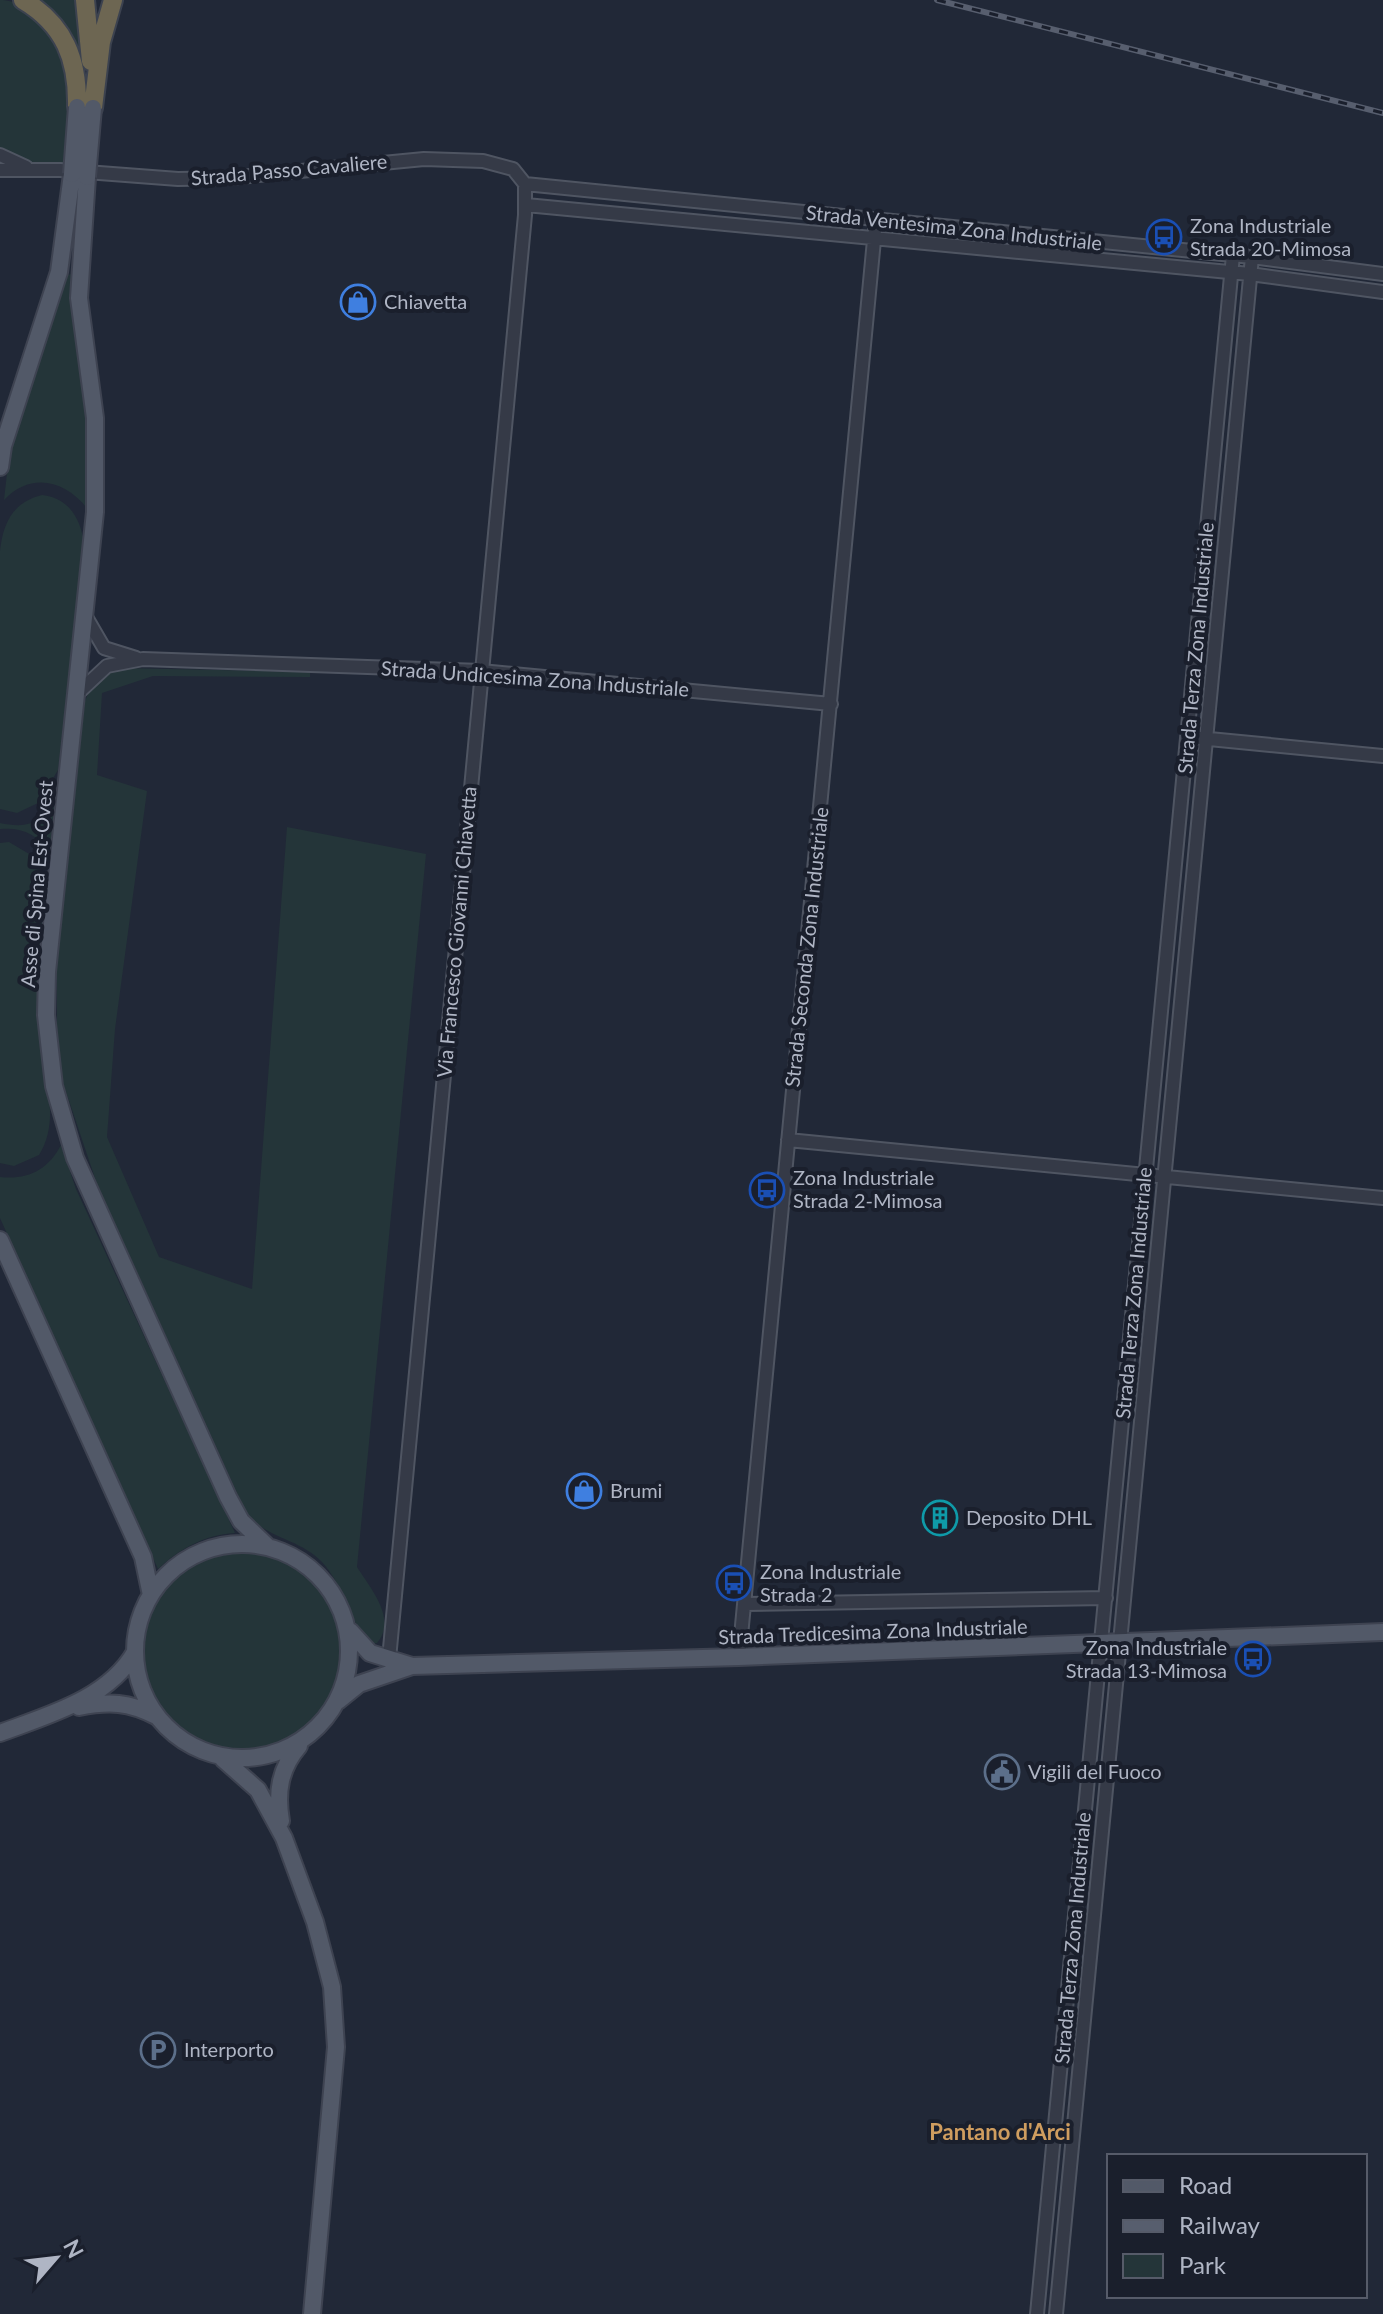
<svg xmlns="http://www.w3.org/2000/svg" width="1383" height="2314" viewBox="0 0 1383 2314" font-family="Lato,sans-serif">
<rect width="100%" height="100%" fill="#212837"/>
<path fill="#243539" d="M0,0C17,0 25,9 36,20C80,63 67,108 63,164L29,163L0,148Z
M41,0H81V51L63,22Z
M71,274L88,421L87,508C64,480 31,472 4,500L10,447L68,275Z
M42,495C69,498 81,519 84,544L58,770L38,803L17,813L0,809V551C3,523 13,502 42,495Z
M119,668L310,672V677L153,676L102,693L97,775L147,791L115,1029L107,1137L159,1257L252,1289L287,827L426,854L357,1567C370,1588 398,1619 377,1643L370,1644C349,1620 344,1586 322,1562C300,1539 269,1539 247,1515L97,1184L63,1083L57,1051V959L85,701C91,684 102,673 119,668Z
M54,806L50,852C36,834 23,827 0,829V823C23,828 39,825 54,806Z
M9,842L36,858C55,903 36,967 38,1017C39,1061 64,1116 39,1155L14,1166L0,1163V843Z
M61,1145L76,1189L235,1533C204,1535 181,1548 158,1569L0,1218V1177C28,1180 48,1170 61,1145Z
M143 1650a99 99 0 1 1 198 0a99 99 0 1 1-198 0Z"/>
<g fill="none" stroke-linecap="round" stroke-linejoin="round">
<g stroke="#4f5562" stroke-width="16">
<path id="minor" d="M0,155L26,167
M0,170H60L178,179L229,178L424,159L483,161L513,169L525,184
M525,184L1252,257L1383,274
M526,205L1250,274L1383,292
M86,617L104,648L136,658
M77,694L107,666L143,659L481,671L831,704
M1199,738L1383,756
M788,1140L1383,1198
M744,1604L1106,1598
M739,1657L876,219
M389,1659L525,215V184
M1037,2314L1233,255
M1056,2314L1252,257"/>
</g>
<g stroke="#3e4351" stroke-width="20">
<path id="major" d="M87,177L79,298L95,418V512L47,972L46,1015L54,1086L75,1158L228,1497L241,1521L268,1547
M0,467L3,446L59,272L72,174
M0,1240L143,1557L151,1595
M135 1651a107 107 0 1 1 214 0a107 107 0 1 1-214 0Z
M350,1631L370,1653L412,1666
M338,1701L359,1684L412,1666L739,1657L1383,1632
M79,1707C109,1701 129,1702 156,1716
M0,1733C48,1715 108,1699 135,1652
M223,1759L258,1790L284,1838L315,1922L332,1987L336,2047L312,2314
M281,1821C276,1792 280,1768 299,1746"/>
</g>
<g stroke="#3c424f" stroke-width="22">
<path id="highway" d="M23,0C65,25 78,60 77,107
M85,0L91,61
M93,108L101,42L113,0"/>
</g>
<use href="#minor" stroke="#353a47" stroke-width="12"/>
<use href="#major" stroke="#525968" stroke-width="16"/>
<use href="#highway" stroke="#6d6652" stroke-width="18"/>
<g stroke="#575e6e" stroke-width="6">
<path id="rail" d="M937,0L1383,113"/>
</g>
<use href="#rail" stroke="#1a1f2c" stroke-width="3" stroke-dasharray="9" stroke-linecap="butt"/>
<g stroke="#3e4351" stroke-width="20" stroke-linecap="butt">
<path id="major-bridge" d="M72,174L77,107
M87,177L93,108"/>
</g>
<use href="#major-bridge" stroke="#525968" stroke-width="16"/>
</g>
<defs>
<g id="bus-ring" transform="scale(1.8)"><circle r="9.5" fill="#1a1f2c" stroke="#1a4fb4" stroke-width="1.5"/><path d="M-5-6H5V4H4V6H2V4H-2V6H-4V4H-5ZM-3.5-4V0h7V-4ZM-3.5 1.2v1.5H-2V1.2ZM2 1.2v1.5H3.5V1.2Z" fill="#1a4fb4"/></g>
<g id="shop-ring" transform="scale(1.8)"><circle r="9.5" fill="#1a1f2c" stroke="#3f7fe0" stroke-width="1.5"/><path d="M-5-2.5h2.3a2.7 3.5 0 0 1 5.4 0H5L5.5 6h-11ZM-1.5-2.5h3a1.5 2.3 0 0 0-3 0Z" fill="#3f7fe0"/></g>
<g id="building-ring" transform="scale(1.8)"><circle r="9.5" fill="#1a1f2c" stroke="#0f9aa8" stroke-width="1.5"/><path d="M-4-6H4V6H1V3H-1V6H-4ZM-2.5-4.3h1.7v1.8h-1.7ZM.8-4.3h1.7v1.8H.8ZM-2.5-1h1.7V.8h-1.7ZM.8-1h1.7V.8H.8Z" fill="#0f9aa8"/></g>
<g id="civic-ring" transform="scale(1.8)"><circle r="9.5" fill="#1a1f2c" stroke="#5c6f8a" stroke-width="1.5"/><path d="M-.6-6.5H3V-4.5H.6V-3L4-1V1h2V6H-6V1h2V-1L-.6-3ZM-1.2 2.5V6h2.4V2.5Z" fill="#5c6f8a"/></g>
<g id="parking-ring" transform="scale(1.8)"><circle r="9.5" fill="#1a1f2c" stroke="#5c6f8a" stroke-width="1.5"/><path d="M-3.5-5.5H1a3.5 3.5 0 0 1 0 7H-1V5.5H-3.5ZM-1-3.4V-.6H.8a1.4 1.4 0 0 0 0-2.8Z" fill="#5c6f8a"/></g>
</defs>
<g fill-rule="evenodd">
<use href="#bus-ring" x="1164" y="237"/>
<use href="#shop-ring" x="358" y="302"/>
<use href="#bus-ring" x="767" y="1190"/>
<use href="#shop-ring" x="584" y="1491"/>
<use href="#building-ring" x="940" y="1518"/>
<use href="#bus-ring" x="734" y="1583"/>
<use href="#bus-ring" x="1253" y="1659"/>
<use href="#civic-ring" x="1002" y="1772"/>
<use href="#parking-ring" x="158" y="2050"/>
</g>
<g text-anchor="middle" stroke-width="8" stroke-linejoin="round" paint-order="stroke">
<g font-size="20" fill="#afb5c4" stroke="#1a1f2c">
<text transform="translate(289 170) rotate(-5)" y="7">Strada Passo Cavaliere</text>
<text transform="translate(954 228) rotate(6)" y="7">Strada Ventesima Zona Industriale</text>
<text transform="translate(1196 648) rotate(-85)" y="7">Strada Terza Zona Industriale</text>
<text transform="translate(535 679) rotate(4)" y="7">Strada Undicesima Zona Industriale</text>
<text transform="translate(37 884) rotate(-85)" y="7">Asse di Spina Est-Ovest</text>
<text transform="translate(457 932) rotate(-85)" y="7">Via Francesco Giovanni Chiavetta</text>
<text transform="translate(807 947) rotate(-84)" y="7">Strada Seconda Zona Industriale</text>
<text transform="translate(1134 1293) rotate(-85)" y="7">Strada Terza Zona Industriale</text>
<text transform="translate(873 1632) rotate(-2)" y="7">Strada Tredicesima Zona Industriale</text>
<text transform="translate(1073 1938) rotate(-85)" y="7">Strada Terza Zona Industriale</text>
</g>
<g font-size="20" fill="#afb5c4" stroke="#1a1f2c" text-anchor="start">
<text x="1190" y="233">Zona Industriale<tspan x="1190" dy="23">Strada 20-Mimosa</tspan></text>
<text x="384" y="309">Chiavetta</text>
<text x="793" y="1185">Zona Industriale<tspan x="793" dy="23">Strada 2-Mimosa</tspan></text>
<text x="610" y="1498">Brumi</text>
<text x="966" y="1525">Deposito DHL</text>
<text x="760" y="1579">Zona Industriale<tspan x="760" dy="23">Strada 2</tspan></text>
<text x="1227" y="1655" text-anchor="end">Zona Industriale<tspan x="1227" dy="23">Strada 13-Mimosa</tspan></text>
<text x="1028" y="1779">Vigili del Fuoco</text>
<text x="184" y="2057">Interporto</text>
</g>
<g font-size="22" font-weight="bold" fill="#cf9d5f" stroke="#1a1f2c">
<text x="1000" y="2140">Pantano d'Arci</text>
</g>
</g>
<rect x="1107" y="2154" width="260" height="144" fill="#1a1f2c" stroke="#565b69" stroke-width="2"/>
<rect x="1123" y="2180" width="40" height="12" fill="#525968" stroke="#565b69" stroke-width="2"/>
<text x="1179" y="2194" font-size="24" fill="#afb5c4">Road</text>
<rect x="1123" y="2220" width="40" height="12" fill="#575e6e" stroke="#565b69" stroke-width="2"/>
<text x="1179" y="2234" font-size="24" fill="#afb5c4">Railway</text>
<rect x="1123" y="2254" width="40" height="24" fill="#243539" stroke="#565b69" stroke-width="2"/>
<text x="1179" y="2274" font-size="24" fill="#afb5c4">Park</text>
<g transform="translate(56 2258) rotate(62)" stroke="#1a1f2c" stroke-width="6" paint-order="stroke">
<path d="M0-6L14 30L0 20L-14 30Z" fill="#afb5c4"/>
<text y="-12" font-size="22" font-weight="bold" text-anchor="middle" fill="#afb5c4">N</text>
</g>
</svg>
